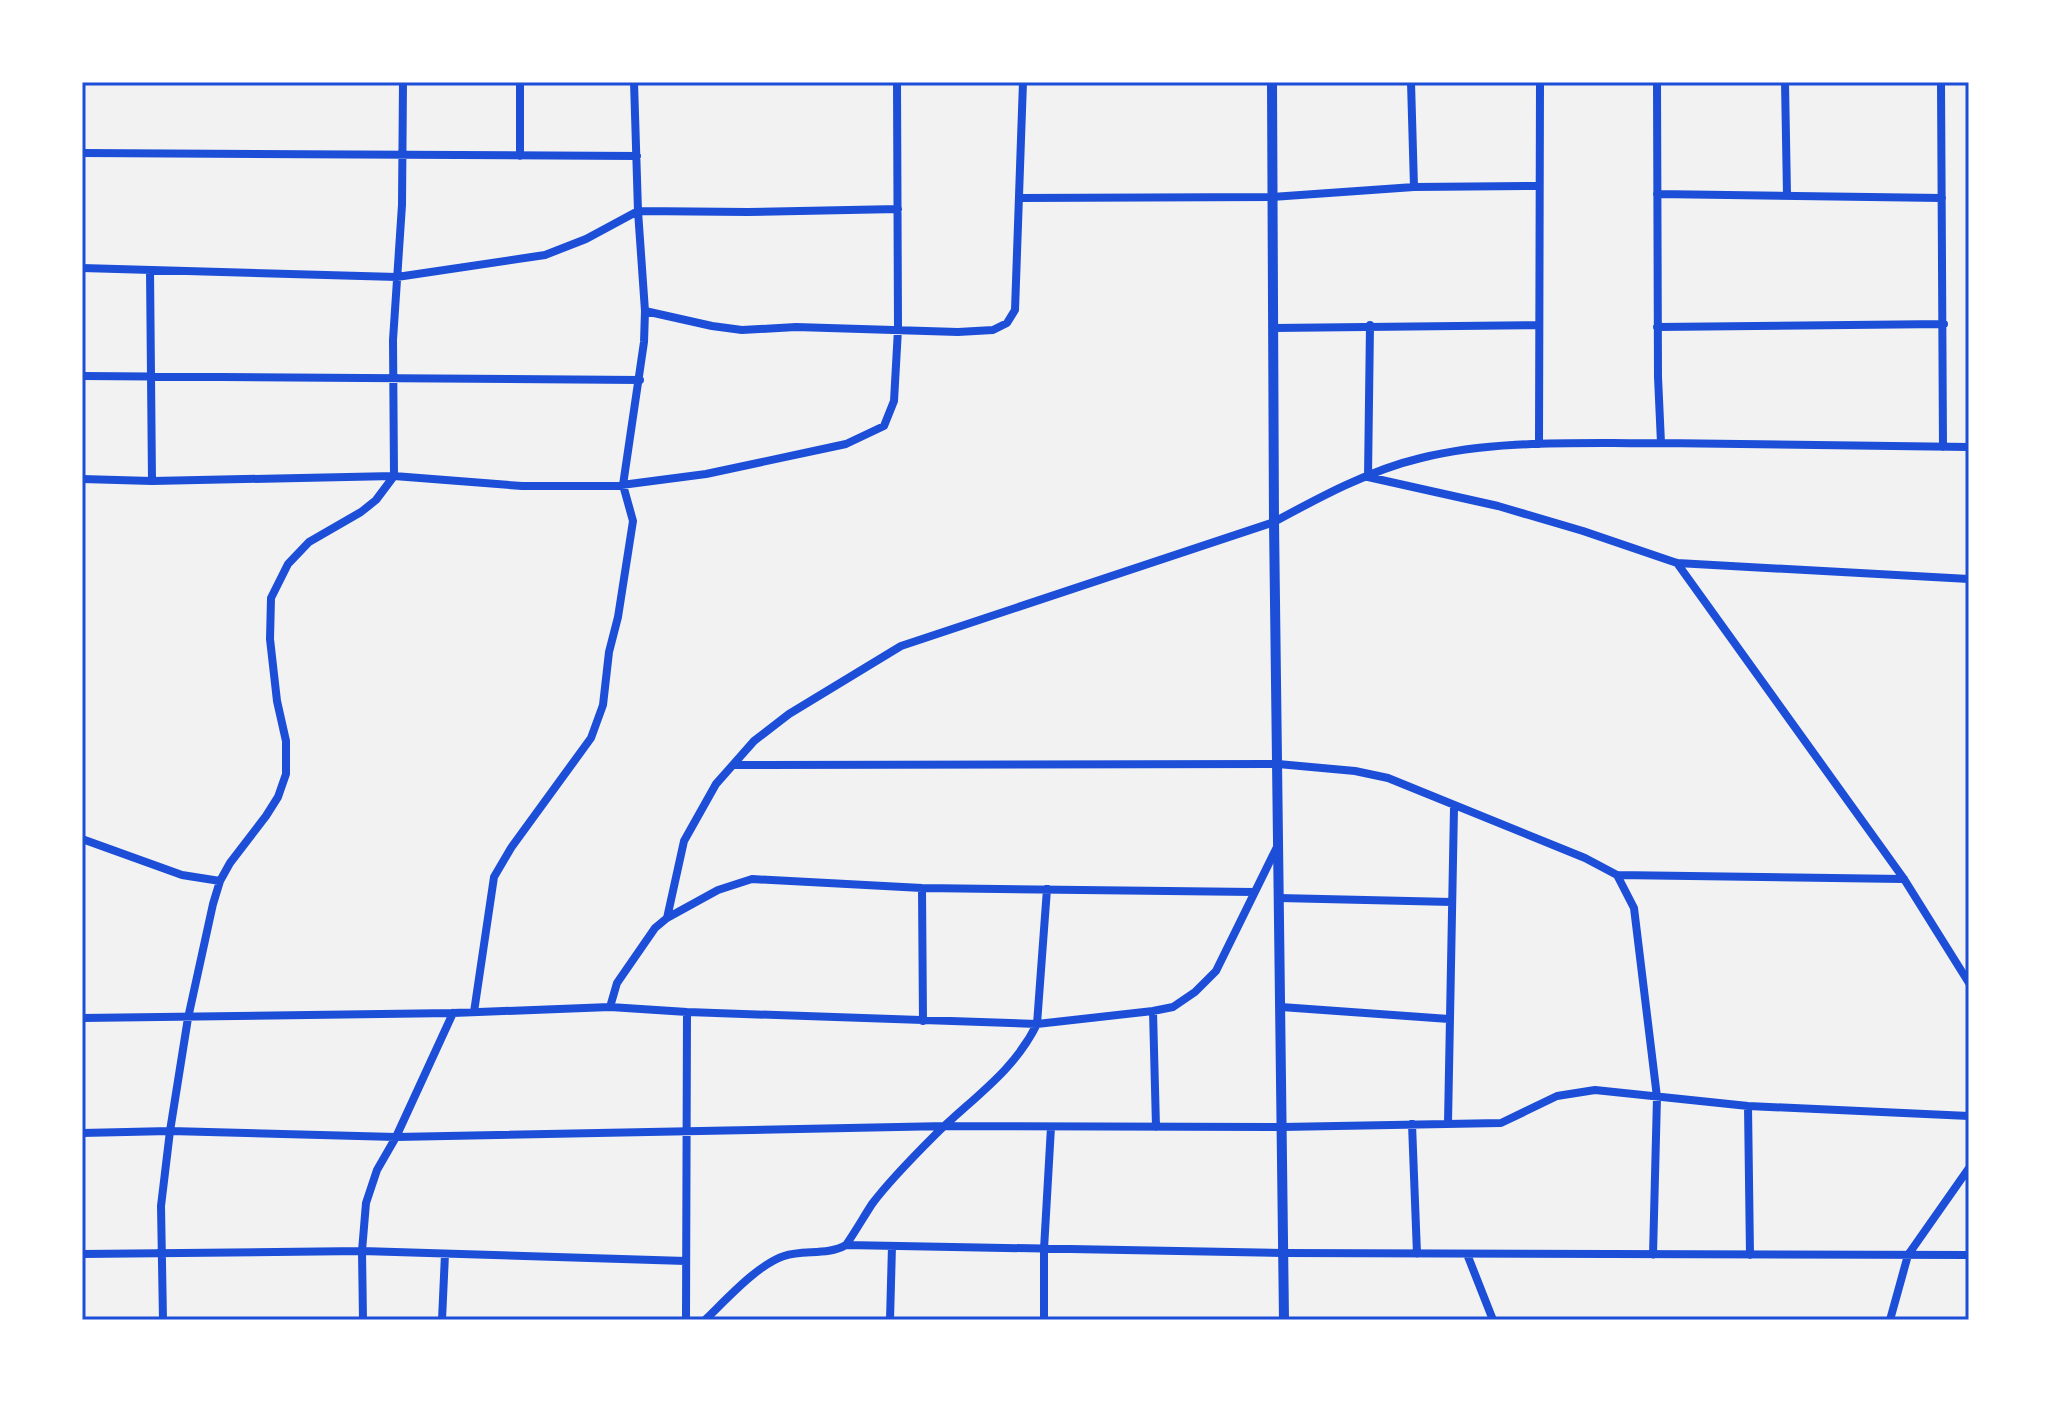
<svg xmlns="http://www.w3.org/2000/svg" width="2051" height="1402" viewBox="0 0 2051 1402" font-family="'DM Sans',sans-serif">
<rect width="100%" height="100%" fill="#f2f2f2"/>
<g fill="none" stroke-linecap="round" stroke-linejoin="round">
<path stroke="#1d4ed8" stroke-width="8" d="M1411,82L1414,187
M1657,82L1658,377L1661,443L1969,447
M1785,82L1787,195
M1941,82L1943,447
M82,153L637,156
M520,156V82
M1657,194L1942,198
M1019,198L1272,197L1414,187L1539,186
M82,268L397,277L545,255L586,239L638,211L748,212L898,209
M150,270L152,481
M645,311L712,326L742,330L796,327L958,332L993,330L1007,323L1015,310L1023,82
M1370,325L1368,477L1498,506L1583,531L1677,563L1969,579
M1657,327L1944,324
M1274,328L1538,325
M82,376L640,380
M1539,444L1540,82
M82,479L152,481L394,476L522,486H614L706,474L846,444L884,426L894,401L898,329L897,82
M1677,563L1904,879L1969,983
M733,765L1278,764L1355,771L1388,778L1585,858L1617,875L1904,879
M82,839L182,875L220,881
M1617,875L1634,908L1657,1097L1653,1255
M922,888L923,1021
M1279,898L1452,902
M667,918L684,841L716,784L754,741L789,714L901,646L1274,522C1320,497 1370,470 1421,458C1498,439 1581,444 1661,443
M610,1007L617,983L655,928L667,918L718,890L752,879L922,888L1254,892
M1281,1007L1449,1019
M1153,1011L1156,1127
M474,1012L494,877L511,848L591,738L603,705L609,652L618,617L633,521L623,485L644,342L645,311L638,211L634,82
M82,1018L453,1013L610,1007L687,1012L1037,1024L1153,1011L1173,1007L1195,992L1216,971L1277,847
M1748,1106L1750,1255
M1448,1123L1454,808
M1412,1124L1417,1254
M82,1133L170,1131L396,1137L947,1126L1282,1127L1501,1123L1557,1096L1595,1090L1748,1106L1969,1116
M846,1245C855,1232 863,1218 872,1204C887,1184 916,1154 934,1136C971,1099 1013,1073 1037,1024L1047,889
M82,1254L362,1251L686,1261
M1467,1254L1493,1320
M163,1320L161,1206L170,1131L188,1018L213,904L220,881L230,863L266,816L278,797L286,774V741L277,701L270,639L271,598L288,564L309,542L361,512L376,500L394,476L393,340L402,205L403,82
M363,1320L362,1251L366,1203L377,1170L396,1137L453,1013
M442,1320L445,1254
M686,1320L687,1012
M705,1320C726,1300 757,1265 784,1256C803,1249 827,1256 846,1245L1283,1253L1969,1255
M890,1320L892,1246
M1044,1320V1249L1051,1127
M1890,1320L1908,1255L1969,1168"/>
<path stroke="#1d4ed8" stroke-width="10" d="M1272,82L1274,522L1284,1320"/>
</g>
<rect width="2051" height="1402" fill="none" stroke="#ffffff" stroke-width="168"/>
<rect x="84" y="84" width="1883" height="1234" fill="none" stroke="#1d4ed8" stroke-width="3"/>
</svg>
